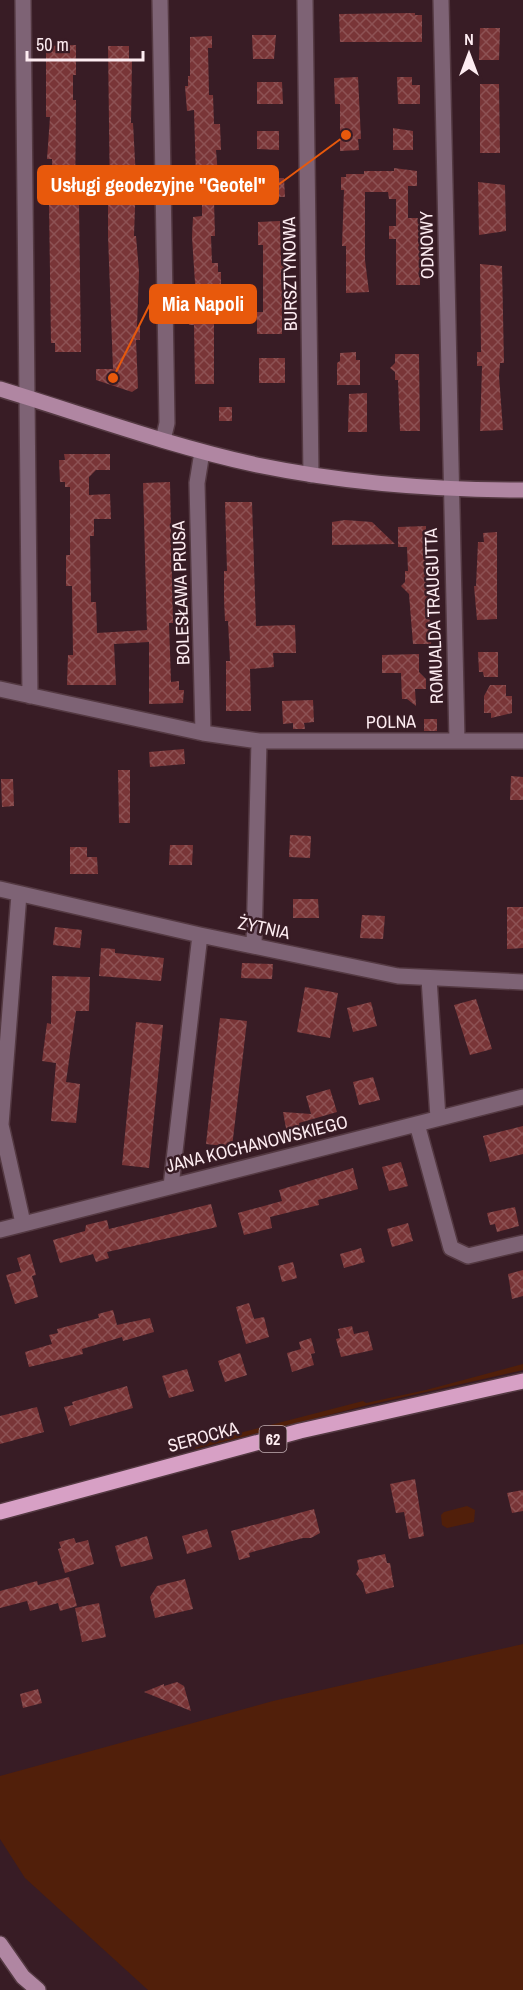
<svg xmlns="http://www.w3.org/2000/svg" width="523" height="1990" viewBox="0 0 523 1990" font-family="'Archivo Narrow',sans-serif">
<defs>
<pattern id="building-cross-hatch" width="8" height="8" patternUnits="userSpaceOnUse" patternTransform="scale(1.5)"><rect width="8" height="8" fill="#793537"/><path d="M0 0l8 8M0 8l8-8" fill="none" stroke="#8d5254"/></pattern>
</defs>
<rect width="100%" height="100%" fill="#381c25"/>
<path fill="#511f0a" d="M523,1364V1370L364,1406L195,1449L197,1444L363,1401L366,1403L426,1390Z
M467,1506L475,1510L474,1522L447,1528L442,1525L441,1515L444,1512Z
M523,1644V1990H148L25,1878L0,1839V1776L273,1701Z"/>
<path fill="url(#building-cross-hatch)" d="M415,13V15H422V42H340L339,14Z
M480,28H500L499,60H479Z
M252,35H276L274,59H253Z
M212,36V48H208L209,95H213L214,124H220L221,150H216L220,200H214L215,236H211L212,263H218V272H221V295H216V322H214V384H195L194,325H189L188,313H197L192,237L193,217L202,216V192L192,193V180L196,179L194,110L187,111L185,86H188V76H190V37Z
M76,45V75H73V100H76L75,203H79L81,352H55V343H51L49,203H54L52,159H47L50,117H46V46Z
M108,46H129V61H132L131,123H133L136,179L134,236H136L139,272L137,327H140V340H136L138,388L132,392L96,380V369H113L108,236V202H110Z
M358,77L361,139H358L359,150L340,151V104H335L334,78Z
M397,77H412V85H420V104H398Z
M257,82H282L283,104H257Z
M480,84H499L500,153H480Z
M393,128L413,131V150H393Z
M257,131H279V150L257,149Z
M394,168L417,171V186H408V218H419L420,285H396V239H389V226H396V199H389L388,192H365V260L369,292L346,293V246H342L344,190H341V177H346V174H364V171H394Z
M277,175V178H284L285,197L253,196V178Z
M478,182L505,185L506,231L479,235Z
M280,221L281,260H286V289H282V334H257V312H263V245H258V222Z
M480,264L502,266L504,363H500L499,376L503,430L480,431L482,366H477V352H481Z
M356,352V360H360V385H337V363L340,361V353Z
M395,354H419L420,431H400L398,380H395V372L390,368L395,363Z
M259,358H285V383H259Z
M367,393V432H348L349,394Z
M219,407H232V421H219Z
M64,454H110V470H96L89,477V495L110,494L111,519H94V536H90L91,602H96L97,633L147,630L143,483L170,482L173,623H169L171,682L179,681V690H184L183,703L149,704V642L114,644L116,685H67L68,655H73L72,586H66V555H70V487H65V482H60L59,460H65Z
M225,502H252L256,626L295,625L296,653H273L274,667L250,669L251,711H226V661H230L228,621H225L224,599V571H227Z
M345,520L372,522L395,544L332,545V522Z
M426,526V533L430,537L426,541L427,570H430V578L434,582L429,593L430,627H433L431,644H413L409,594L401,586L405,582V571H408L407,547H398V527Z
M497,532V619L477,620L474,586H476L478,542H484L483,533Z
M478,652H498V677H484L483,672H479Z
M419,654V672L426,679V689H415L416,706L407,699H402L401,673H382V655Z
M490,685H506V696H512V713L491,718V713H484V696Z
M313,700L314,722L304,723L305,729H293V723L283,724L282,701Z
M424,719H437V731H424Z
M184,749L185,764L150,767L149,752Z
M118,770H130V823H119Z
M511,776L523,777V800H510Z
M1,779H13L14,806L2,807Z
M290,835L311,836L310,858L289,857Z
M170,845H193L192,865H169Z
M70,847H87V857H97L98,874H70Z
M293,899H318L319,918H293Z
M507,907H523V948L507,949Z
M362,915L385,916L383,939L360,938Z
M55,927L82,930L80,948L53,945Z
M101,948L115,949V953L164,958L161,981L99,976Z
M242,963L273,964L272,979L241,978Z
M52,976L90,977L89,1011H76L66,1082L80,1084L76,1123L51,1121L56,1063L42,1061L47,1023L51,1024Z
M305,987L338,993L330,1038L297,1032Z
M476,999L492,1049L470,1055L454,1005Z
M371,1002L377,1026L353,1032L347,1008Z
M220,1018L247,1021L232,1147L206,1144Z
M136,1022L163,1025L149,1168L122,1165Z
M373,1077L380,1100L359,1105L353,1082Z
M330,1089L337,1112L299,1123L302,1136L288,1139L283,1112L311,1114L306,1096Z
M523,1126V1154L490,1162L483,1136Z
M401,1162L408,1186L389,1191L382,1167Z
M353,1168L358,1189L318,1200L319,1205L270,1217L272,1228L244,1235L238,1213L282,1201L279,1190Z
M211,1204L217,1227L107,1252L109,1258L96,1262L93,1254L60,1263L53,1240L85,1231L86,1225L107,1220L109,1229Z
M515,1207L519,1226L497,1232L495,1224L490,1225L487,1213Z
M408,1223L413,1241L392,1247L387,1229Z
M361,1248L365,1262L344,1268L340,1254Z
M30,1254L36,1275L32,1276L38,1297L15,1304L6,1275L21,1271L17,1258Z
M293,1262L297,1278L282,1282L278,1266Z
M523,1270V1296L512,1299L508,1274Z
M249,1303L254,1319L264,1317L269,1337L246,1344L236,1307Z
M113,1310L117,1325L150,1318L154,1332L123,1341L122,1337L82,1349L83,1354L29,1367L25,1352L52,1344L49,1335L58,1333L57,1329L99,1318L98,1314Z
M352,1326L354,1334L368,1331L373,1350L341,1357L336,1339L340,1338L338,1329Z
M311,1338L315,1353L311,1354L314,1365L292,1372L287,1353L301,1349L299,1342Z
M240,1353L247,1375L225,1382L218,1361Z
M187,1369L194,1391L169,1398L162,1376Z
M127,1386L133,1408L70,1426L64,1407L73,1405L72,1402Z
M37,1407L44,1432L0,1444V1416Z
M415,1479L424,1536L409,1539L404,1512L396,1513L390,1484Z
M523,1490V1511L512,1513L507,1493Z
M314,1509L320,1533L311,1538H303L249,1553L250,1557L239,1560L231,1531Z
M207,1529L212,1547L187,1554L182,1536Z
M147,1536L153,1559L121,1567L115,1546Z
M74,1538L76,1543L88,1540L94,1564L65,1573L58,1549L61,1548L59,1542Z
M385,1554L387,1563H390L394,1587L366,1594L363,1583L356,1574L359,1569L357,1560Z
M69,1577L77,1606L60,1611L58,1603L30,1611L27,1601L0,1608V1591L37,1581L38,1585Z
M185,1579L193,1609L155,1618L150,1597L157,1586Z
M99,1603L106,1637L82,1642L75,1608Z
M177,1682L184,1686L191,1711L144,1692L164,1684V1686Z
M38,1689L42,1703L23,1708L20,1694Z"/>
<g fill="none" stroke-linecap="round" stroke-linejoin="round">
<g stroke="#543942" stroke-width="18">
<path id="street" d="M23,0L30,696
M160,0L167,423L163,440
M305,0L311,475
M441,0L457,741
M202,452L197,483L203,733
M0,689L203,733L259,741H523
M0,889L200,935L398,976L523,982
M19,894L1,1125L23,1223
M254,945L259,741
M429,978L438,1118
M417,1124L451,1248L468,1256L523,1243
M171,1186L200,935
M0,1230L523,1097"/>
</g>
<g stroke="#543942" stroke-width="18">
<path id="secondary" d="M0,389C85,415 170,446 257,465C345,483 434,490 523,490
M0,1944L23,1977L38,1990"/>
</g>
<g stroke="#543942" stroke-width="18">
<path id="primary" d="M0,1512L300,1431L523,1381"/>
</g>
<use href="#street" stroke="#7e6375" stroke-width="15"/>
<use href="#secondary" stroke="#b086a2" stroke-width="15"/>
<use href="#primary" stroke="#d7a0c5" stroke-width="15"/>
</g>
<g text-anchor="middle" stroke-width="5" stroke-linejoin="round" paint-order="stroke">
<rect fill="#381c25" stroke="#c2aeb4" stroke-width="1.5" x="259.5" y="1426" width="27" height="26" rx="4.5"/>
<g font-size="16" font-weight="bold" fill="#fdecf1">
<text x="273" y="1445">62</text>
</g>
<g font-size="18" fill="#fdecf1" stroke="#381c25">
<text transform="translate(427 245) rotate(-91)" y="6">ODNOWY</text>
<text transform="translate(290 274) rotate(-91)" y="6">BURSZTYNOWA</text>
<text transform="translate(181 593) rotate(-92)" y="6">BOLESŁAWA PRUSA</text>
<text transform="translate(434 616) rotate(-92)" y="6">ROMUALDA TRAUGUTTA</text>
<text transform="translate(391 722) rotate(-1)" y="6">POLNA</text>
<text transform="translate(264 928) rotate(12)" y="6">ŻYTNIA</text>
<text transform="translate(257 1144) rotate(-14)" y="6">JANA KOCHANOWSKIEGO</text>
<text transform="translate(203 1437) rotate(-15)" y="6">SEROCKA</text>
</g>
</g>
<path fill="none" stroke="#e8590c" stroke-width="2" d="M346 135L278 185M113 378L150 304"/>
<g fill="#e8590c" stroke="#381c25" stroke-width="2">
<circle cx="346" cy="135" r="6"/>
<circle cx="113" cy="378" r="6"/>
</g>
<g fill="#e8590c" stroke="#e8590c" stroke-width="2">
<rect x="38" y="166" width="240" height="38" rx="6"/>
<rect x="150" y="285" width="106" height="38" rx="6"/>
</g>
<g font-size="20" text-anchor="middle" font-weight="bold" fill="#fff">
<text x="158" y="192">Usługi geodezyjne "Geotel"</text>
<text x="203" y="311">Mia Napoli</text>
</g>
<g transform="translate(469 54)" stroke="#381c25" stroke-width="4.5" paint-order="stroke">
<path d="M0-4.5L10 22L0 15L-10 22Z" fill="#fdecf1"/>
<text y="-9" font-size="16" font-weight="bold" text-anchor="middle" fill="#fdecf1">N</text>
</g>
<path d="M27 51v9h116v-9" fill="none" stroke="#fdecf1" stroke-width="3"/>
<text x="36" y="51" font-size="18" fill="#fdecf1" stroke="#381c25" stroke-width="4.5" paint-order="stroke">50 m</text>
</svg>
